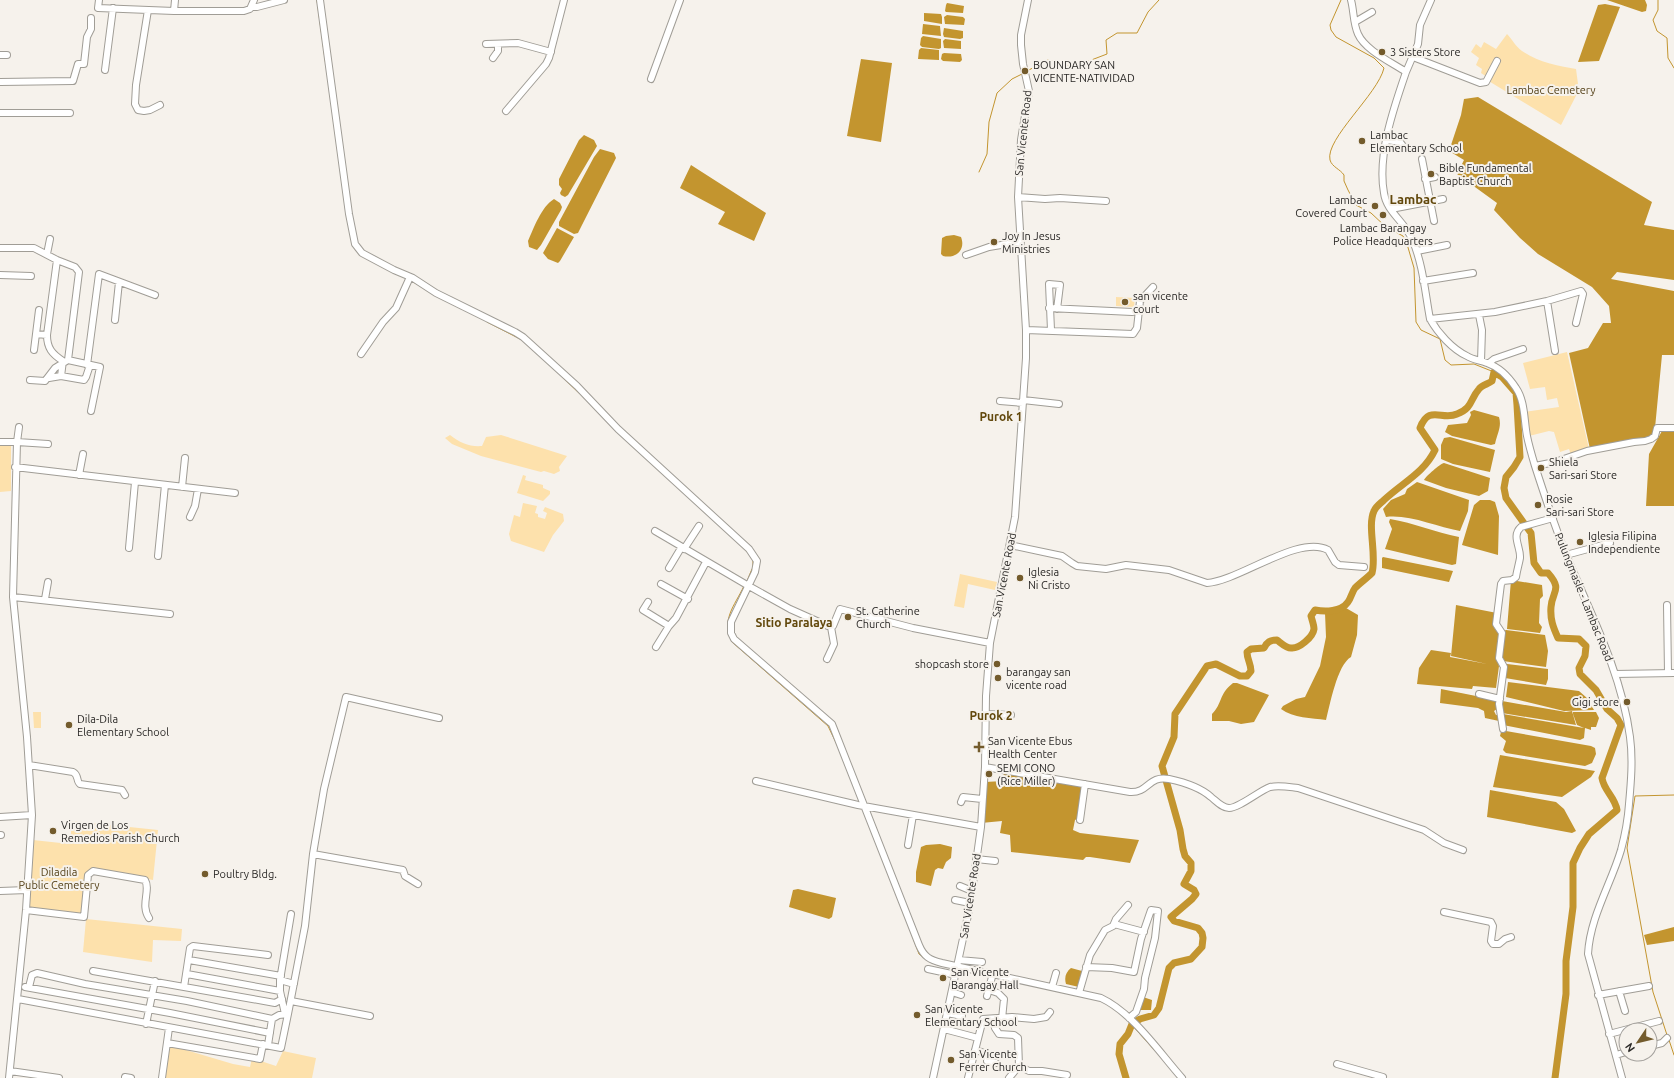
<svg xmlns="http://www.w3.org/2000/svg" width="1674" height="1078" viewBox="0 0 1674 1078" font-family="Ubuntu,sans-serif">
<rect width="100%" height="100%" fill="#f6f2ec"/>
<path fill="#fde1ac" d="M1507,34C1512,39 1516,47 1522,51C1538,62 1557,66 1576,69L1578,84L1577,87L1579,90L1561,125L1487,80V77L1481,73L1482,69L1476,65L1479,58L1471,52L1476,44L1481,48L1484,42L1496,49Z
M1116,297L1135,298L1134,307L1116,306Z
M1567,352L1589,449L1571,455L1569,449L1560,452L1554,432L1549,431L1529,436L1524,412L1559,407L1557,398L1547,400L1545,387L1530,389L1523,363Z
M450,435C460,443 470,447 482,446L486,437L501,435L567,456L559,467L560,471L554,474L544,471L541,472L481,456L452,444L445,438Z
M0,444H11V491L0,492Z
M523,475L526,476L525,480L543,485V488L550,491V494L543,501L517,493Z
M523,503L537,506L535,513L538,514V517L545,519L547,513L543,511L545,507L563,514L564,521L553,535L544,552L511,541L509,534L514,515L520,517Z
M960,574L997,582L995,590L968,584L964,608L954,606Z
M33,712H41V728H34Z
M72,821L158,830L153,880L117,873L89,871L84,916L27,910L33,840L70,844Z
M86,919L182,929L181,941L153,940L152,962L83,952Z
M169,1045L233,1064L250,1067L252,1058L276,1066L283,1051L316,1058L312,1078H164Z"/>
<path fill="#c3952f" d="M1607,0H1645L1647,5L1646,11L1642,12Z
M947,3L964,6L963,13L946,12L945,11L946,5Z
M1605,4L1620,7L1599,61L1578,62L1598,5Z
M924,13L941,14L942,17V24L924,21Z
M947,15L963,17L965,19L964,25L945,24L944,17Z
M923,24L940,26L941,36L922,34Z
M944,28L963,31V38L960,39L944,37L943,34Z
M923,36L941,39V48L939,49L922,47L920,45L921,38Z
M945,39L961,41V49L944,48L943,41Z
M921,48L939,50V60L918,59L919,50Z
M944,53L961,54L962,60L960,62L943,61L941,59L942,54Z
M861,59L892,63L881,142L847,136Z
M1478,97L1652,202L1644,225L1674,230V280L1617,272L1611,279L1674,291V355H1662L1655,428L1651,439L1590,449L1569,353L1588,348L1603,323H1611L1609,306L1592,287L1538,254L1520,238L1494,210L1497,203L1457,174L1464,160L1449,151L1461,115L1464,99Z
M584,135L594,140L597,146L568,195L565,197L561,195L560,193L562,189L559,185V179L579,140Z
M600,149L614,153L616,158L582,225L578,233L574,234L559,226V222L594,157Z
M691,165L766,213L754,241L718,224L725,212L680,188Z
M554,199L560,203L562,207L561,210L541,245L537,250L529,247L528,241C534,228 541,207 554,199Z
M557,228L574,237L560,261L558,263L548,259L543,253Z
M954,235L961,237C966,250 956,259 943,256L941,254L942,238L946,236Z
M1474,410L1499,417C1502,427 1497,434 1495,444L1491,445L1452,436L1445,432L1448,425L1467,423L1471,415L1470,412Z
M1674,430V506H1646L1649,454L1662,431Z
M1450,437L1495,450L1490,472L1453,464L1441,459V445L1444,438Z
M1444,463L1490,478L1488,491L1479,496L1446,488L1424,480C1426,476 1440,464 1444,463Z
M1417,482L1469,500L1468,511L1460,531C1437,527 1409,514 1386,517L1383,509L1391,500L1405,494L1407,489Z
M1480,500H1490L1495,502L1499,516L1498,555L1462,545L1474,505Z
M1390,519C1414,523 1435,532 1459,537L1456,564L1452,565L1385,549L1392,529L1389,522Z
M1383,557L1453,571L1449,582L1382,568V558Z
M1511,580L1542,585L1543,596L1540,599L1539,623L1542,627L1540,633L1507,629Z
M1456,605L1497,613L1494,628L1499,630L1496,658L1499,666L1496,688L1473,686L1472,689L1417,684L1419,668L1431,650L1451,653L1450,657L1487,664L1451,656Z
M1346,608L1358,615L1357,635L1351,657C1337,665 1330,705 1326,720C1312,718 1293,718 1281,709L1283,706L1296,699L1305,697L1320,666L1326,637L1325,613L1339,611Z
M1506,630L1545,635L1548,651L1546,667L1503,661L1501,657L1504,631Z
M1507,664L1548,669V679L1546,685L1505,678Z
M1508,682L1579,691L1587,698L1594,710L1564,711L1506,697Z
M1233,683H1237L1269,695L1254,722L1241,724L1229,721H1212V714C1223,703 1218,695 1233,683Z
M1441,689L1496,700L1497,709L1494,711L1496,715H1498L1499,721L1485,718L1484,711L1478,708L1440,703Z
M1502,701L1566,712L1572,711L1576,725L1502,713Z
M1573,712H1596L1599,718L1596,727H1591V730L1585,728L1584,738L1580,740L1503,725V714L1584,728L1577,725L1573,714Z
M1506,731L1591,746L1595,748L1596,754L1592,763L1585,766L1506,753L1503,750L1506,741L1500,736L1501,732Z
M1500,755L1595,771L1591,777L1562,797L1493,787Z
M1004,771L1083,784L1079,818L1075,820L1073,830L1080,833L1139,840L1130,863L1090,857H1086L1083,860L1011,852L1010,835L1000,833L1002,821L981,823L985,782L1003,781Z
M1490,790L1556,802L1564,809L1576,831L1572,833L1487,817Z
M940,844L952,847L951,858L946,862L943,869L938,868L935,870L931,886L916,882V872L921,847L926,845Z
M798,889L836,898L832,917L829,919L789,907L793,890Z
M1674,927V941L1647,945L1644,935Z
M1071,968L1082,971L1079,987L1066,984C1064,977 1066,972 1071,968Z
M1143,997L1152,1000L1151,1010H1139Z"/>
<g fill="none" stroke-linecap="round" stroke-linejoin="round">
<path stroke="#c3952f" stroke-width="1" d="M317,0L326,66
M1341,0L1330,25L1331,30L1336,37L1374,58L1384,68C1378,94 1325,139 1330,160C1332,167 1340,169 1344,175V181L1348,190L1356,205L1371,213L1386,227L1403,236L1407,244L1414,268L1416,322L1421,330L1440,339L1445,360L1451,365L1474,364L1494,372
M1658,0V10L1653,20L1657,31L1667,38L1668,58L1674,68
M1027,71L1048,60L1073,67L1107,54L1106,40L1117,33H1137L1148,12L1159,0
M979,172L987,154L989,122L997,93L1012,79L1022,74
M352,244L357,252L359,254
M411,281L419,285
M487,322L522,340
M559,374L580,394
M737,542L747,552
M753,559V566
M747,581L752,569
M744,586C734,607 721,619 732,642L828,726L840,751
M904,914L919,954L927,960
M1131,1024L1157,1053
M1667,1035L1653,992L1627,848L1635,796L1674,795
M1669,1040L1674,1055"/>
<path stroke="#c3952f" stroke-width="7" d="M1126,1078L1119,1054L1120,1044L1128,1034L1132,1024L1140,1019L1154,1015L1159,1008L1169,968L1174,963L1191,959L1202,947L1203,938L1202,933L1198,928L1174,921L1171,917L1192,899L1196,894L1194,890L1184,884L1191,871V863L1185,856L1183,849L1180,830L1162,766L1174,737L1175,714L1207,666L1216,664L1240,676H1247L1251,671C1251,664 1247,659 1247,652L1251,649L1264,648C1267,642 1270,640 1277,640C1281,643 1286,648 1291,648C1299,649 1313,637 1314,629C1314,625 1312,620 1311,616L1315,610C1325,612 1341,612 1348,602C1351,598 1352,592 1355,588C1360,583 1367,578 1372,573C1377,555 1367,526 1374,511C1376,506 1381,503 1384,500C1402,483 1424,473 1435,450L1420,428C1429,404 1442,421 1457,414C1473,408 1470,399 1479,389C1482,385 1488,384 1492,381L1494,372L1502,377L1516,393L1517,405L1520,457L1514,467L1506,477L1504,488L1506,498L1531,533L1534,563L1541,573H1548C1563,590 1552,591 1551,607C1550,619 1553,627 1558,638L1579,639L1586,646L1585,656L1579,668L1580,674L1596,690L1607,709L1617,718L1621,725L1602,778C1604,791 1615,797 1617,810L1589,834L1580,848L1573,863V907L1566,961V994L1555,1078"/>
<g stroke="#a09d96" stroke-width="8">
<path id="minor" d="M99,0L98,8L174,11H244L250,9L254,0
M320,0L349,214L355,244L362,253L394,270L413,278L436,293L515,332L523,337L577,386L618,429L749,549L757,561L755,572L731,622V633L734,639L832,724L919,945C924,957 930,960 942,963L1101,998C1133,1013 1159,1052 1182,1078
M1351,0C1354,11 1353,23 1358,34C1365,50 1391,62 1406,72C1394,107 1377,155 1384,193C1386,211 1405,222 1412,239C1423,264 1425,292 1430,319C1438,333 1452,349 1467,356C1473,360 1480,360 1487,363C1499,367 1509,377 1516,388C1525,401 1524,420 1527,436C1529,446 1532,456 1535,466C1545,497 1555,527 1567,557C1591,614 1622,675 1630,737C1633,759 1631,782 1629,804C1628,819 1625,835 1621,850C1611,884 1590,917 1588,954L1622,1078
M253,7H257L284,0
M148,10L136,85L135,104L138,110L144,111L150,110L160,105
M174,11L175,0
M1355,22L1372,12
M486,44L518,43L551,52
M0,55H7
M1413,57L1480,83L1486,82L1497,61
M493,58L498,51V44
M105,70L113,8
M1406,72L1418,44L1420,25L1431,0
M651,79L680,0
M0,82L73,81L78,64H84L87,37L91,29V18
M506,111L546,64L549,58L564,0
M0,113H70
M1387,140L1400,142L1403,146L1411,149
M1422,159L1434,221
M1425,179L1435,177
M1018,197L1045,199L1060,198L1106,201
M1391,209L1443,199
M0,248H34L57,260L75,267L79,272L68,360L55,368L45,381L30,380
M1417,251L1447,245
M47,254L50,239
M966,255L989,247L1020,242
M0,275L31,276
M1423,281L1473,273
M1547,301L1555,351
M1049,308L1132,312
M1479,315L1482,330L1481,361
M1430,319L1495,312L1547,301L1581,291L1583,294L1576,323
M115,320L119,282
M1026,330L1133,334L1137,328L1140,301L1153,287
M1051,330L1049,284L1060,285L1057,309
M36,334L39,310
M47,335L57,260
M34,350L36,334L47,335C47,348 52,354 63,361L61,376
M361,354L383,322L396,308L410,277
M68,360L100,367L91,411
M1489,363L1494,359L1523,349
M87,365L99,274L155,295
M49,378L61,376L84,380L86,377L90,365
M1023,400L1059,404
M1000,401L1023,403
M0,442H17L19,427
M1535,466L1555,462L1587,451L1634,442L1645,441L1651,439L1655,436L1657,428H1674
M15,467L235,493
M79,475L83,454
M182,487L185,458
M190,517L195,506L198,489
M655,531L747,585L790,609L828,626H833L840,609L913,628L990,643
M1010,545L1062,556L1072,563L1077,566L1106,569L1126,565L1169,570L1207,583C1239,581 1299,534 1328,550L1335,562L1339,565L1364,567
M129,548L135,482
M684,549L699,526
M1566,555L1610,543
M158,556L165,485
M669,568L681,548
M661,584L688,599
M13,597L170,614
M45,599L48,582
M648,602L643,610L669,626
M1667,605L1668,673
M656,647L669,626L676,618L706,562
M827,659L834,644L831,627
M1615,674L1674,673
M1479,694L1500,699
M986,714L1011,715
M1503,729L1499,704L1504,667L1499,658L1502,633L1496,624L1501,584L1503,581L1512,580L1516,577C1517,570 1519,564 1520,558C1521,547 1511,536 1521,527L1553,518
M29,765L73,772C79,775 76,781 80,784L122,790L125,795
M985,767L1130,792C1149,793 1148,775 1169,779C1183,782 1200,787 1211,797C1216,801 1222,808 1229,808C1239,808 1259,791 1270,787C1279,785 1289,787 1298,788L1424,830L1444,843L1463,850
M756,781L858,805L981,827
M961,802L963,797L982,799
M0,817L32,815
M1080,820L1085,784
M0,835H1
M908,845L913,815
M313,854L403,870L405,876L418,884
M976,859L995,861
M960,886L972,891
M0,891L27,890
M955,900L970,903
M26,910L84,917L88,875L93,871L145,880C151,890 140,905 149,918
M1444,912L1491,922L1493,926L1491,941L1493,944H1499L1505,939L1511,937
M291,914L280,980L294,984
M1114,924L1144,932
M189,960L281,976
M959,960L982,962
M1086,967L1112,968L1134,972L1141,939L1151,910L1158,911L1155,938L1145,978L1144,989L1136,1012L1129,1018
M928,969L956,975
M93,971L275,1003L282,999
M187,974L280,991
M280,980V991L285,1014
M25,987L170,1013L270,1033
M29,987L32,975L37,973L85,984L187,1001L272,1019L279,1015L288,1014L305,926L313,854L324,789L346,697L439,718
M184,987L190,948L193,946L268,955
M1052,987L1056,973
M989,990L998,993L1004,999L1002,1019
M1619,991L1625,1011
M952,992L961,995
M1079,993L1090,955L1105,930L1113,926L1116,919L1128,905
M1598,995L1649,986
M987,996L993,973
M18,999L281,1048L288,1014
M291,1001L370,1016
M947,1013L962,1016
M993,1019L995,1028L999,1034L1014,1035L1018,1038L1019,1066L1009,1078
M146,1024L155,981
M944,1029L978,1038
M1609,1034L1659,1021
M167,1043L260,1059L263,1044
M268,1045L272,1019
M1650,1046L1662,1043L1667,1038
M975,1050L985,1053L988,1055L987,1061L996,1063
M1616,1055L1626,1052
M1337,1064L1383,1077
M1019,1066L1029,1071H1042L1067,1075
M10,1071L59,1078
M125,1077L131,1078
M9,1078L26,910L32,815L27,737L13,597L17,442L48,444
M162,1078L169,1028
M933,1078L967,920L972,891L981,827L985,767L986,696L990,643L1015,517L1026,358V330L1018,197L1021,140L1029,91L1023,64L1021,45V35L1028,0
M968,1078L983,1019L1012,1017L1034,1019L1046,1017L1050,1012"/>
</g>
<use href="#minor" stroke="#fff" stroke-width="6"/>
</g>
<g fill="#735b2c" stroke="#f6f2ec" stroke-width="1.5">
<circle cx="1382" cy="52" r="4"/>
<circle cx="1025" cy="71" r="4"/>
<circle cx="1362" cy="141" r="4"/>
<circle cx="1431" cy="174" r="4"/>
<circle cx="1375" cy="206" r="4"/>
<circle cx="1383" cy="215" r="4"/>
<circle cx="994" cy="242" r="4"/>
<circle cx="1125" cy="302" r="4"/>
<circle cx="1541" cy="468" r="4"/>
<circle cx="1538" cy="505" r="4"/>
<circle cx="1580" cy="542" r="4"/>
<circle cx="1020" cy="578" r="4"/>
<circle cx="848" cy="617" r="4"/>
<circle cx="997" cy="664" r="4"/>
<circle cx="998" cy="678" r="4"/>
<circle cx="1627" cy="702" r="4"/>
<circle cx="69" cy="725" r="4"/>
<path d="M977 741h4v4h4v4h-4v4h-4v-4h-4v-4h4z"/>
<circle cx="989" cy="774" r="4"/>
<circle cx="53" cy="831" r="4"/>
<circle cx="205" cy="874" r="4"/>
<circle cx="943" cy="978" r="4"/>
<circle cx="917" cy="1015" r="4"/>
<circle cx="951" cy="1060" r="4"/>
</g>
<g text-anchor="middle" stroke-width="4" stroke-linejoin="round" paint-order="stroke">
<g font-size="11" fill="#2a2826" stroke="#f6f2ec" text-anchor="start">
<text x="1390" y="56">3 Sisters Store</text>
<text x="1033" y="69">BOUNDARY SAN<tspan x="1033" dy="13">VICENTE-NATIVIDAD</tspan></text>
<text x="1370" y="139">Lambac<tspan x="1370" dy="13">Elementary School</tspan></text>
<text x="1439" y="172">Bible Fundamental<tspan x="1439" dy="13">Baptist Church</tspan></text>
<text x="1367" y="204" text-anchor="end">Lambac<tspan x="1367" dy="13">Covered Court</tspan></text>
<text x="1383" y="232" text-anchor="middle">Lambac Barangay<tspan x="1383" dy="13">Police Headquarters</tspan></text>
<text x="1002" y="240">Joy In Jesus<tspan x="1002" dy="13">Ministries</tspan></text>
<text x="1133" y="300">san vicente<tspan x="1133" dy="13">court</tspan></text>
<text x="1549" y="466">Shiela<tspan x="1549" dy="13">Sari-sari Store</tspan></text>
<text x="1546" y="503">Rosie<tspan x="1546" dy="13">Sari-sari Store</tspan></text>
<text x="1588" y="540">Iglesia Filipina<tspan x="1588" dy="13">Independiente</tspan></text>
<text x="1028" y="576">Iglesia<tspan x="1028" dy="13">Ni Cristo</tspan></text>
<text x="856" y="615">St. Catherine<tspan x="856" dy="13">Church</tspan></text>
<text x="989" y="668" text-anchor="end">shopcash store</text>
<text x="1006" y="676">barangay san<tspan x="1006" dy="13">vicente road</tspan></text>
<text x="1619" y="706" text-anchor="end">Gigi store</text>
<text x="77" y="723">Dila-Dila<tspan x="77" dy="13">Elementary School</tspan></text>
<text x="988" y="745">San Vicente Ebus<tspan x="988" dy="13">Health Center</tspan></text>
<text x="997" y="772">SEMI CONO<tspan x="997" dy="13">(Rice Miller)</tspan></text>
<text x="61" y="829">Virgen de Los<tspan x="61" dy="13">Remedios Parish Church</tspan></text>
<text x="213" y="878">Poultry Bldg.</text>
<text x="951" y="976">San Vicente<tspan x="951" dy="13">Barangay Hall</tspan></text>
<text x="925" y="1013">San Vicente<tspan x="925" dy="13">Elementary School</tspan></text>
<text x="959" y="1058">San Vicente<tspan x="959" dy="13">Ferrer Church</tspan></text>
</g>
<g font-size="11" fill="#523e15" stroke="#f6f2ec">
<text x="1551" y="94">Lambac Cemetery</text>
<text x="59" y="876">Diladila<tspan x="59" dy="13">Public Cemetery</tspan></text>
</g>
<g font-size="11" fill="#2a2826" stroke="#f6f2ec">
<text transform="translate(1023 133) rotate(-84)" y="4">San Vicente Road</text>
<text transform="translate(1004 575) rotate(-79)" y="4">San Vicente Road</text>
<text transform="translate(1584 597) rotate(68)" y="4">Pulungmasle - Lambac Road</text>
<text transform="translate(970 896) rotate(-81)" y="4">San Vicente Road</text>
</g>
<g font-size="12" font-weight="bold" fill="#62480c" stroke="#f6f2ec">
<text x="1001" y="421">Purok 1</text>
<text x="794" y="627">Sitio Paralaya</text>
<text x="991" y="720">Purok 2</text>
</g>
<g font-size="13" font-weight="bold" fill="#62480c" stroke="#f6f2ec">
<text x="1413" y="204">Lambac</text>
</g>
</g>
<g transform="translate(1638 1042) rotate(235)"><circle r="19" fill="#f6f2ec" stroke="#a4a19d"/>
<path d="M0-3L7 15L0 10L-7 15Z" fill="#735b2c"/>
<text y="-6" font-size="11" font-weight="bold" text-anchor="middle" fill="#2a2826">N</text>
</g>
</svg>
